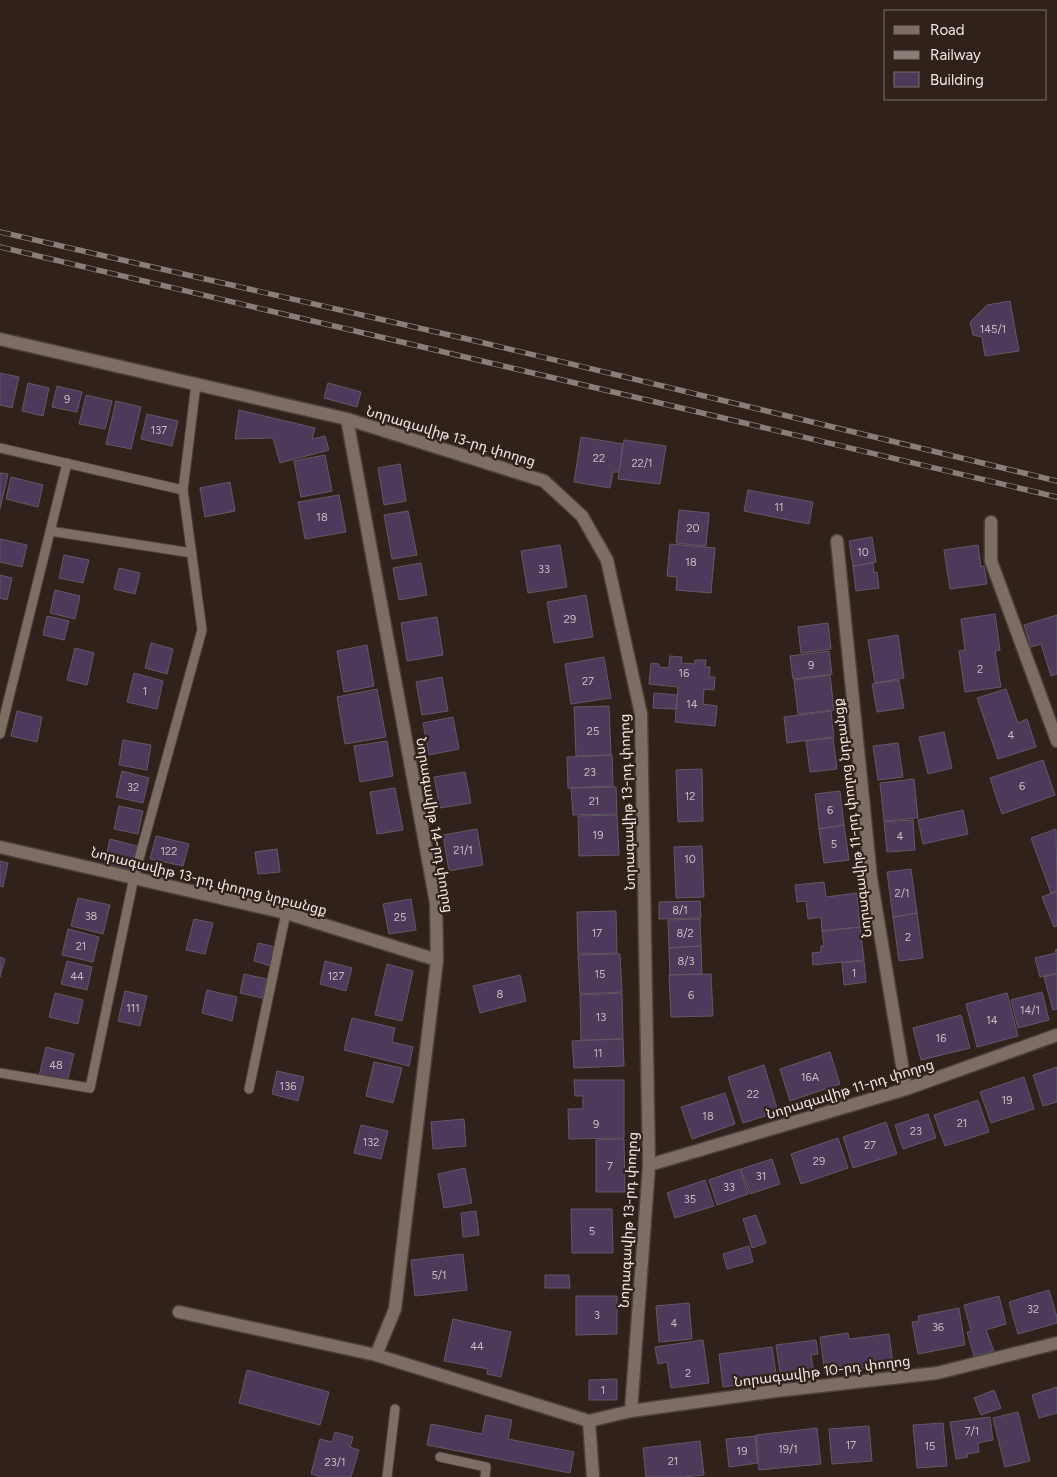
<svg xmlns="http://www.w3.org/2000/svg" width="1057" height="1477" viewBox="0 0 1057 1477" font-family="Figtree,'Noto Sans Armenian',sans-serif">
<rect width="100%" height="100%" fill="#30221b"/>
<path fill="#4d395a" stroke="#615967" d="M1010,301L1019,351L985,356L982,337L973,335L970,322L987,305Z
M0,373L19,377L12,408L0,405Z
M28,383L49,388L43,416L22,411Z
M328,383L361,392L357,407L324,398Z
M57,386L82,392L77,412L52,407Z
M86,395L112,401L105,429L79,424Z
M116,401L141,407L131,449L106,444Z
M239,410L315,428L312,439L325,436L329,450L280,463L273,438L235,439Z
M147,414L178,421L172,446L141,439Z
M581,437L623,444L619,472H613L610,488L574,482Z
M624,440L666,446L660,484L618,479Z
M325,455L332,491L301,497L294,461Z
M400,464L406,501L384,505L378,468Z
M0,473L8,474L0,509Z
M11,477L43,485L38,507L6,499Z
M230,482L235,511L205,517L200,488Z
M748,490L813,502L809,524L744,511Z
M339,495L346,532L305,539L298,502Z
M679,510L709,513L706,546L676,543Z
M408,511L417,555L392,559L384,515Z
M872,537L876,562L853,566L849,541Z
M0,539L27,545L22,567L0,562Z
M670,544L715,548L711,593L676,590L677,577L667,576Z
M560,545L567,587L528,593L521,551Z
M978,545L981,567L984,566L987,584L950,589L944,550Z
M64,555L89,560L83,583L59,578Z
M421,563L427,595L399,600L393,568Z
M873,563L874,573L877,572L879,588L856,591L853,566Z
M119,568L140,573L135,594L114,589Z
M0,575L12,578L7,600L0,598Z
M55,590L80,596L75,619L50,613Z
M586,595L593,637L554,643L547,602Z
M995,614L1000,650L995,651L1001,687L965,692L959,651L965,650L961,619Z
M1057,615V674L1051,676L1041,644L1031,647L1024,625Z
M47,616L69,621L64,640L43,635Z
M437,617L443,655L407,661L401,623Z
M828,623L831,649L801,653L798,627Z
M898,635L904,678L875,683L868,640Z
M151,643L173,649L167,674L145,668Z
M367,645L374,686L344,692L337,651Z
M75,648L94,653L87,685L67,680Z
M829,651L832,674L793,679L790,656Z
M670,656L682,657L681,663L695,664V660H706L705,667H710L709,677H715L714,690L704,689L703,704L717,706L715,726L675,722L678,687L649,684L651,663L659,664V667L669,668Z
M604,657L611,698L571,704L565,664Z
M134,673L163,681L157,709L127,702Z
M830,675L834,710L798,714L794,680Z
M442,677L448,711L422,715L416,682Z
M899,680L904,708L877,712L872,684Z
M377,689L386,737L345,744L337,697Z
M1006,689L1018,723L1027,719L1036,747L998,759L977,698Z
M654,693L677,695L676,709L653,708Z
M609,706L611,755L576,756L574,707Z
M17,711L42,717L37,742L11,736Z
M831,711L834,737L787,743L784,717Z
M453,717L459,749L429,755L423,723Z
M944,732L952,768L928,774L919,737Z
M833,738L837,769L810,772L806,741Z
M123,740L151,745L147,770L119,765Z
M387,741L393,776L360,782L354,746Z
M898,743L903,777L878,780L873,746Z
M612,755L613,786L568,788L567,757Z
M1043,760L1055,795L1002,814L990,778Z
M702,769L703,821L678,822L676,770Z
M122,771L149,778L143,803L116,797Z
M465,772L471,803L440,808L434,777Z
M914,779L918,818L884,821L880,783Z
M616,787L617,814L573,815L571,788Z
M395,788L403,830L377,834L370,792Z
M840,791L844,825L819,829L815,794Z
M119,806L143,811L138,834L114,829Z
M963,810L968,834L923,844L918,820Z
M617,815L619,855L579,856L578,816Z
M913,820L915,850L887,852L884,822Z
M844,825L849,860L824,863L819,829Z
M477,829L483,865L449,871L443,835Z
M1056,829L1057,891L1051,893L1031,838Z
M156,836L189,844L183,866L150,859Z
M110,839L137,846L131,871L104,865Z
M702,846L704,897L676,898L674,847Z
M277,849L280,872L258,874L255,852Z
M0,861L8,863L3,887L0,886Z
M911,869L917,913L893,917L887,872Z
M824,882L826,897L857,893L860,927L822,931L821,917L808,919L806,901L797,902L795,885Z
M1057,891V926L1054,927L1042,897Z
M78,898L110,905L103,934L71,926Z
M411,899L416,930L389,934L383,904Z
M700,901L701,918L659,919V902Z
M616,911L617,953L578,954L577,912Z
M917,913L923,958L899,961L893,917Z
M194,919L213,923L205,954L186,950Z
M700,919L701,946L669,948L668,920Z
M860,927L864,960L813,965L812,953L821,952V946H824L822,931Z
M68,929L99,937L93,962L62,955Z
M258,943L276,947L271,966L254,961Z
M701,946L702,974L670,975L669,948Z
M1057,949V973L1040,977L1035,958L1056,953L1055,950Z
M620,954L622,992L580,994L578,955Z
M0,957L5,959L0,977Z
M67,961L92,967L87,990L61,984Z
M325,961L352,968L346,991L320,984Z
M864,961L866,982L844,985L842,963Z
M387,964L413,971L402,1021L375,1015Z
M244,974L267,979L262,998L240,993Z
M711,974L713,1016L671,1017L669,975Z
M1057,974V1009L1053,1010L1044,977Z
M520,975L526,1001L480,1013L473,986Z
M207,990L237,997L232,1021L202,1013Z
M125,991L147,996L140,1026L118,1021Z
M1042,992L1049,1020L1018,1028L1011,1000Z
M55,993L83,1000L78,1024L49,1017Z
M622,993L623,1039L581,1040L580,995Z
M1007,993L1018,1036L977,1047L966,1004Z
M961,1015L970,1048L921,1060L913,1028Z
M352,1018L395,1028L392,1042L413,1047L409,1066L344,1050Z
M623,1039L624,1066L574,1068L572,1041Z
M46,1047L74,1054L67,1082L39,1076Z
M830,1052L840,1084L790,1101L780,1069Z
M374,1062L402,1068L393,1103L366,1096Z
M764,1065L778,1112L743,1123L728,1077Z
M1057,1067V1102L1043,1106L1033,1075Z
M277,1071L304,1077L298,1101L272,1094Z
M1024,1077L1034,1109L991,1123L980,1092Z
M574,1080H624V1138L569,1139L568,1109H583V1096H575Z
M725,1093L735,1124L692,1139L681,1107Z
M978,1100L989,1132L945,1146L934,1115Z
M928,1114L936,1138L903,1149L895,1125Z
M464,1119L466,1146L433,1149L431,1122Z
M886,1122L897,1154L853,1168L843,1137Z
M361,1125L388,1131L381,1159L354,1153Z
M838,1138L848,1168L801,1184L791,1154Z
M624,1139L625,1192H596V1140Z
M772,1159L780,1184L750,1194L741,1169Z
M465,1168L472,1203L444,1208L438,1174Z
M740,1169L748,1194L717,1205L709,1180Z
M705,1180L714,1206L675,1218L667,1193Z
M571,1209H612L613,1253H572Z
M476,1211L479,1235L463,1237L461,1213Z
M756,1215L766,1243L752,1248L743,1219Z
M749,1246L753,1262L727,1269L723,1254Z
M463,1254L467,1290L415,1296L411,1260Z
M545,1275H569L570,1288H545Z
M1049,1290L1057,1317V1323L1018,1334L1009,1302Z
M576,1296H617V1334L576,1335Z
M999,1296L1006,1324L986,1330L994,1351L974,1356L967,1332L971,1331L964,1305Z
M689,1303L692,1339L659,1342L656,1306Z
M959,1308L965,1345L918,1354L912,1322L919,1321L918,1316Z
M453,1319L511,1332L501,1377L487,1374L488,1369L444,1361Z
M848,1333L849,1339L889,1334L893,1364L825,1373L820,1337Z
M703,1340L709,1383L671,1388L667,1362L658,1364L655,1347Z
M816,1340L818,1354L811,1355L814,1373L781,1378L776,1345Z
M772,1347L777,1380L723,1387L719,1354Z
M247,1370L329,1392L320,1425L239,1403Z
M617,1379V1400H589V1380Z
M1057,1387V1413L1039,1418L1032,1395Z
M994,1390L1001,1408L981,1415L974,1398Z
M1018,1412L1030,1461L1005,1467L993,1418Z
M486,1415L512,1420L508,1439L574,1452L570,1473L427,1445L431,1424L482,1434Z
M990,1417L993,1440L978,1443L979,1452L967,1454L968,1457L956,1459L950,1422Z
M943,1423L947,1466L917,1468L913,1425Z
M869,1426L872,1461L832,1464L829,1429Z
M817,1428L821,1464L759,1470L756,1435Z
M335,1432L353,1437L350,1447L359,1450L351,1477H321L311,1474L320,1439L332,1442Z
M755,1436L758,1463L729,1467L726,1439Z
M700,1441L704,1475L683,1477H646L643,1448Z"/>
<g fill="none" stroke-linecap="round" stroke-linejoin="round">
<g stroke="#4b413b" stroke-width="11">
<path id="service" d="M0,448L183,490
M50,531L192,553
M0,734L67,463
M0,1073L90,1088L134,877L202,630L183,490L196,384
M249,1089L286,913
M440,1457L486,1467L485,1477
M387,1477L395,1409"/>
</g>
<g stroke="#4b413b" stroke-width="15">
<path id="minor" d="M0,339L347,419L544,481L582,516L607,560L641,714L649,1165L631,1411
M347,419L436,903L437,960L395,1309L376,1355
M991,522V561L1057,741
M837,541L871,878L906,1089
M0,847L286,913L437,960
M649,1165L906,1089L1057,1035
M179,1312L376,1355L589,1421L631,1411L776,1391L937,1373L1057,1343
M589,1421L593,1477"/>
</g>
<use href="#service" stroke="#7d6d64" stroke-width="9"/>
<use href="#minor" stroke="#7d6d64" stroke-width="12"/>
<g stroke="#8a7e78" stroke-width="5.5">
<path id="rail" d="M0,232L480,342L1057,481
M0,247L1057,497"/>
</g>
<use href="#rail" stroke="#30221b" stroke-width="4" stroke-dasharray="11" stroke-linecap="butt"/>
</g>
<g text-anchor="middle" stroke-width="4.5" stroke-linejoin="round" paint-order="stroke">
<g font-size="11" fill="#c7bcc0">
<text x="993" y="333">145/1</text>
<text x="67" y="403">9</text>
<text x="159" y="434">137</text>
<text x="599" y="462">22</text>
<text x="642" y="467">22/1</text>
<text x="779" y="511">11</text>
<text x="322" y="521">18</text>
<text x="693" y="532">20</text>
<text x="863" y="556">10</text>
<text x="691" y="566">18</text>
<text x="544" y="573">33</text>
<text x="570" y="623">29</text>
<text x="811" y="669">9</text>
<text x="980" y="673">2</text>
<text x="684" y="677">16</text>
<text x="588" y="685">27</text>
<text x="145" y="695">1</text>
<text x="692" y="708">14</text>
<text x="593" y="735">25</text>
<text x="1011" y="739">4</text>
<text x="590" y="776">23</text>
<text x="1022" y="790">6</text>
<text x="133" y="791">32</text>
<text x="690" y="800">12</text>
<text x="594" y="805">21</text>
<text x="830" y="814">6</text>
<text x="598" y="839">19</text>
<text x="900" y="840">4</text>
<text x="834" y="848">5</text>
<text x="463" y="854">21/1</text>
<text x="169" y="855">122</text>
<text x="690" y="863">10</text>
<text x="902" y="897">2/1</text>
<text x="680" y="914">8/1</text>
<text x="91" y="920">38</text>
<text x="400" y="921">25</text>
<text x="597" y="937">17</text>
<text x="685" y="937">8/2</text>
<text x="908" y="941">2</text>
<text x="81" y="950">21</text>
<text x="686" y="965">8/3</text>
<text x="854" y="977">1</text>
<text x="600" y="978">15</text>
<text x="77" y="980">44</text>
<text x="336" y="980">127</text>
<text x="500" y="998">8</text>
<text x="691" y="999">6</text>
<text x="133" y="1012">111</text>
<text x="1030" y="1014">14/1</text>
<text x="601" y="1021">13</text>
<text x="992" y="1024">14</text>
<text x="941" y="1042">16</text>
<text x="598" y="1057">11</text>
<text x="56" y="1069">48</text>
<text x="810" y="1081">16A</text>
<text x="288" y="1090">136</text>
<text x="753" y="1098">22</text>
<text x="1007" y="1104">19</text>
<text x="708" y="1120">18</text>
<text x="962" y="1127">21</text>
<text x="596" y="1128">9</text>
<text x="916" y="1135">23</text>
<text x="371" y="1146">132</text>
<text x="870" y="1149">27</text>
<text x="819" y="1165">29</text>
<text x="610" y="1170">7</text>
<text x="761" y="1180">31</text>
<text x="729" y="1191">33</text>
<text x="690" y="1203">35</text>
<text x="592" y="1235">5</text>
<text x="439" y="1279">5/1</text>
<text x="1033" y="1313">32</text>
<text x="597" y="1319">3</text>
<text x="674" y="1327">4</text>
<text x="938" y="1331">36</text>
<text x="477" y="1350">44</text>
<text x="688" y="1377">2</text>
<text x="603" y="1394">1</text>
<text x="972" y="1435">7/1</text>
<text x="851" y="1449">17</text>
<text x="930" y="1450">15</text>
<text x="788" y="1453">19/1</text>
<text x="742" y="1455">19</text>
<text x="673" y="1465">21</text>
<text x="335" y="1466">23/1</text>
</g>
<g font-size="14" fill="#f0e7e2" stroke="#30221b">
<text transform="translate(451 436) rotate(17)" y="5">Նորագավիթ 13-րդ փողոց</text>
<text transform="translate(627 802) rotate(-92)" y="5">Նորագավիթ 13-րդ փողոց</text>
<text transform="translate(852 818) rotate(-97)" y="5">Նորագավիթ 11-րդ փողոց նրբանցք</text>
<text transform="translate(435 825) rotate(81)" y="5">Նորագավիթ 14-րդ փողոց</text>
<text transform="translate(209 881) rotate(14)" y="5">Նորագավիթ 13-րդ փողոց նրբանցք</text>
<text transform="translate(850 1089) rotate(-17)" y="5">Նորագավիթ 11-րդ փողոց</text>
<text transform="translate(628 1220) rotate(-87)" y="5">Նորագավիթ 13-րդ փողոց</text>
<text transform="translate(822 1371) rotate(-7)" y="5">Նորագավիթ 10-րդ փողոց</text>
</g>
</g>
<rect x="884" y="10" width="162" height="90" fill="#30221b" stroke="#7d716b"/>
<rect x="894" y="26" width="25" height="8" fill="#7d6d64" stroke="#7d716b"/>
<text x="930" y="35" font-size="15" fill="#f0e7e2">Road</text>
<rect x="894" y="51" width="25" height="8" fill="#8a7e78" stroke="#7d716b"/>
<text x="930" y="60" font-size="15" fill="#f0e7e2">Railway</text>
<rect x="894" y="72" width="25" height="15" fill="#4d395a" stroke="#7d716b"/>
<text x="930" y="85" font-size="15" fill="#f0e7e2">Building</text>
</svg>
